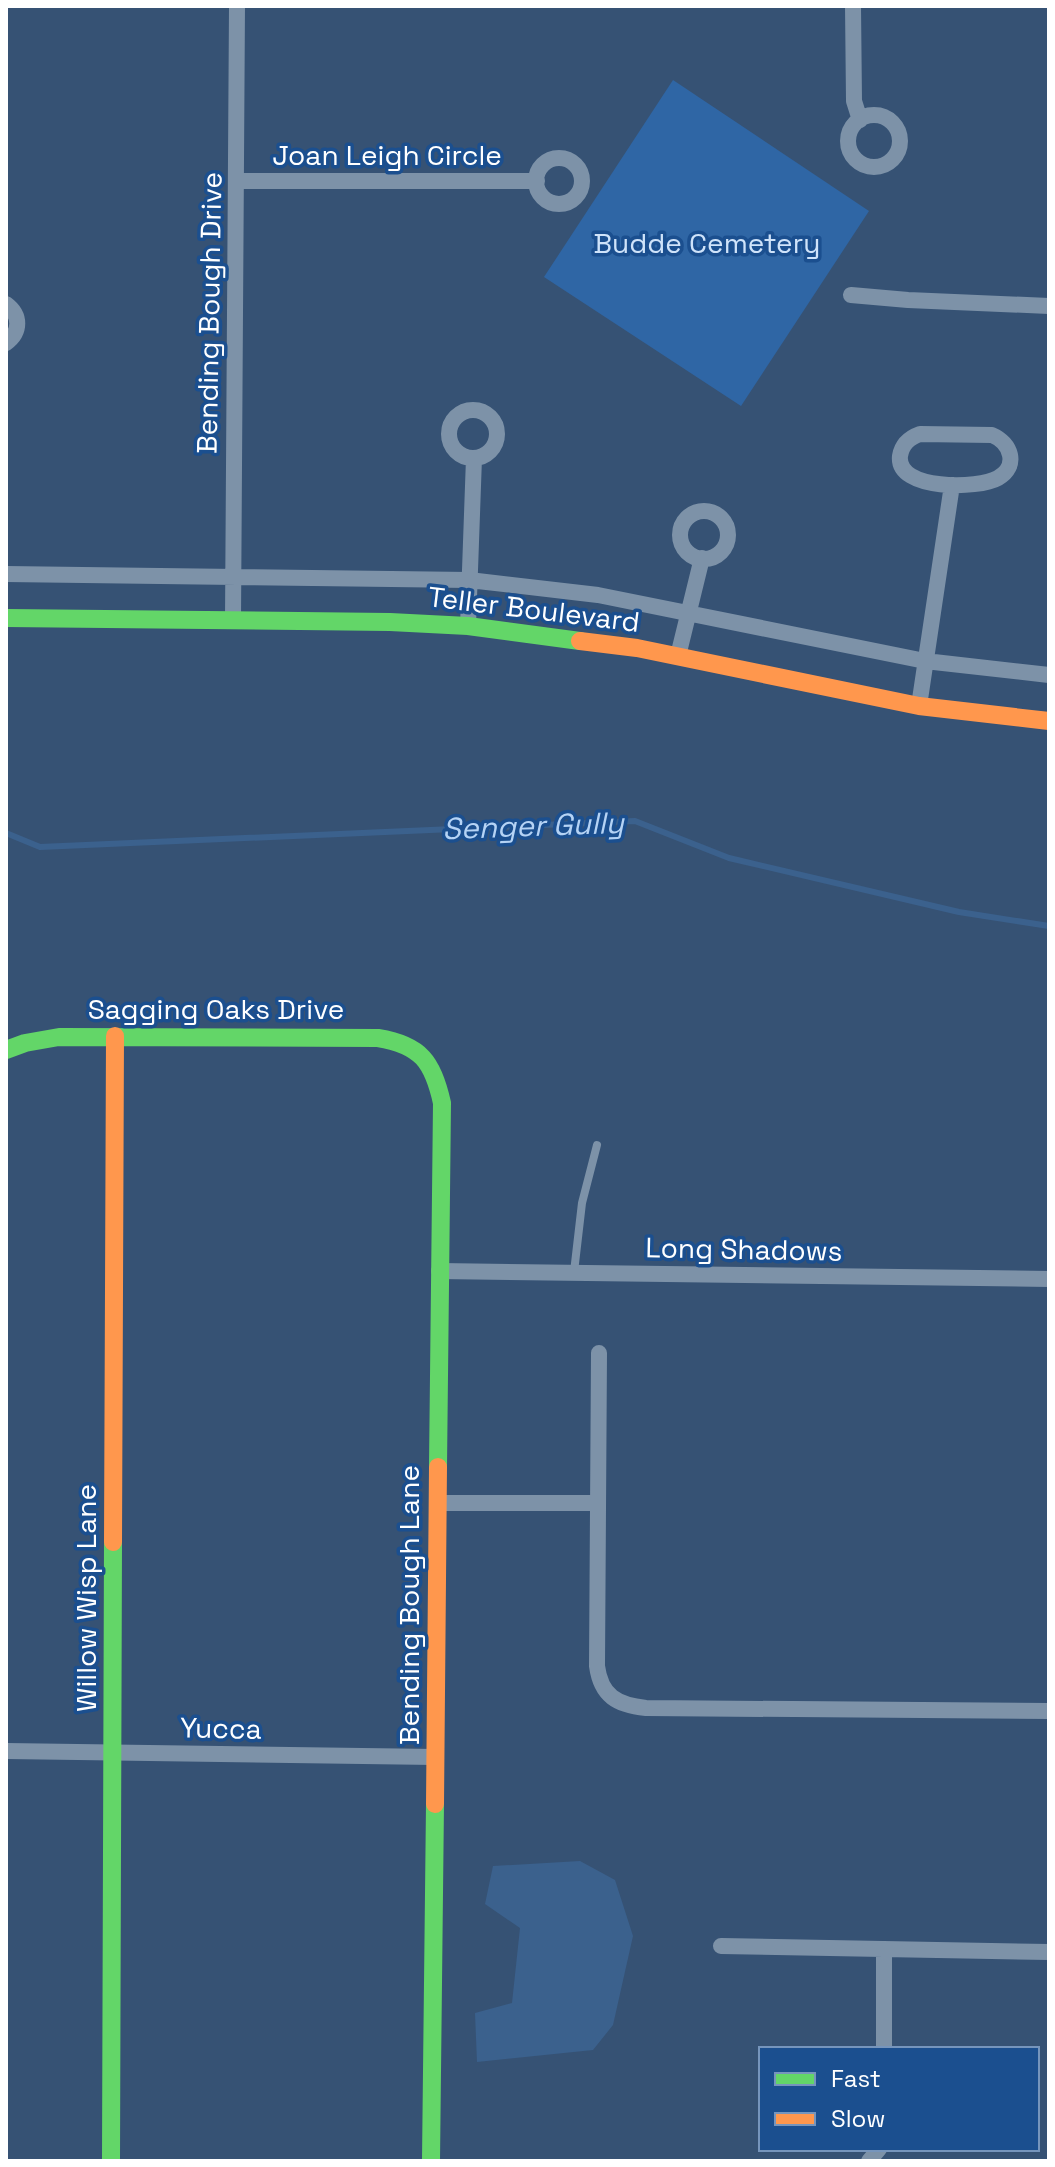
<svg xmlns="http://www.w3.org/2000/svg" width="1055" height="2167" viewBox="0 0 1055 2167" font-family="'Space Grotesk',sans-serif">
<rect width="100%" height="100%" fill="#365274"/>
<path fill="#2f66a5" d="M673,80L869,211L741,406L544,277Z"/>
<path fill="#3b618d" d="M580,1861L615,1880L633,1936L613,2025L593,2050L477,2062L475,2013L512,2003L520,1928L485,1904L493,1866Z"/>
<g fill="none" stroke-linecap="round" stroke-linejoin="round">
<path stroke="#3b618d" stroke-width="6" d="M6,833L40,847L635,821L729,858L959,912L1049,926"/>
<path stroke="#7d92a8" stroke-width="8" d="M574,1272L582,1203L597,1145"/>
<path stroke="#7d92a8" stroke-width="16" d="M853,6L854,101L860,120
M848 141a26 26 0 1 1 52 0a26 26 0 1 1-52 0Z
M536 181a23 23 0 1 1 46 0a23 23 0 1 1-46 0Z
M237,181H537
M851,295L908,300L1049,306
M6,304C21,315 21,332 6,343
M449 434a24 24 0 1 1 48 0a24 24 0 1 1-48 0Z
M920,434L992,435C1011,443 1019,466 998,478C979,489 896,491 900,456C902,444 909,438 920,434Z
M680 535a24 24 0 1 1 48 0a24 24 0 1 1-48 0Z
M6,574L469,580L598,595L925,661L1049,675
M233,620L237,6
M468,626L474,458
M678,656L702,558
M919,706L952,485
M439,1271L1049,1279
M599,1353L597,1666C601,1696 617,1705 646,1708L1049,1711
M437,1503H598
M6,1751L435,1757
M721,1946L1049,1952
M884,1949V2049
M869,2161L879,2149"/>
<path stroke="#63d668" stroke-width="18" d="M6,618L390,622L468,626L580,641
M6,1050L25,1043L59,1037L378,1038C421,1045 433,1062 442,1103L438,1467
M111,2161L113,1542
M431,2161L435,1804"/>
<path stroke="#ff974d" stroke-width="18" d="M580,641L637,648L919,706L1049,721
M113,1542L115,1036
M435,1804L438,1467"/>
</g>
<g text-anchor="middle" stroke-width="7" stroke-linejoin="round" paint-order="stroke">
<g font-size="28" fill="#fff" stroke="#1b4f8f">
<text x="387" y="165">Joan Leigh Circle</text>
<text transform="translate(209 313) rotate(-89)" y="10">Bending Bough Drive</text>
<text transform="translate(534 609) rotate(7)" y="10">Teller Boulevard</text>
<text x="216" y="1019">Sagging Oaks Drive</text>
<text transform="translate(744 1249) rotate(1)" y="10">Long Shadows</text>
<text transform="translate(86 1598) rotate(-90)" y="10">Willow Wisp Lane</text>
<text transform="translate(409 1605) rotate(-90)" y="10">Bending Bough Lane</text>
<text transform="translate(221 1728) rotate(1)" y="10">Yucca</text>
</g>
<g font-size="28" fill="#cfe3fa" stroke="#1b4f8f">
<text x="707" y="253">Budde Cemetery</text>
</g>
<g font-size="30" font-style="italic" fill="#b5d3f5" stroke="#1b4f8f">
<text transform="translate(533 826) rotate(-2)" y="10">Senger Gully</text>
</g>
</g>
<rect width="1055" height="2167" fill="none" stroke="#ffffff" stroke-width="16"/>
<rect x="759" y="2047" width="280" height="104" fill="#1b4f8f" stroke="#7695bc" stroke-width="2"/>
<rect x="775" y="2073" width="40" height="12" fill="#63d668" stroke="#7695bc" stroke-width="2"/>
<text x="831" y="2087" font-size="24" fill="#ffffff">Fast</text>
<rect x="775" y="2113" width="40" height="12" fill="#ff974d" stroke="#7695bc" stroke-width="2"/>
<text x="831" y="2127" font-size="24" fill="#ffffff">Slow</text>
</svg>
